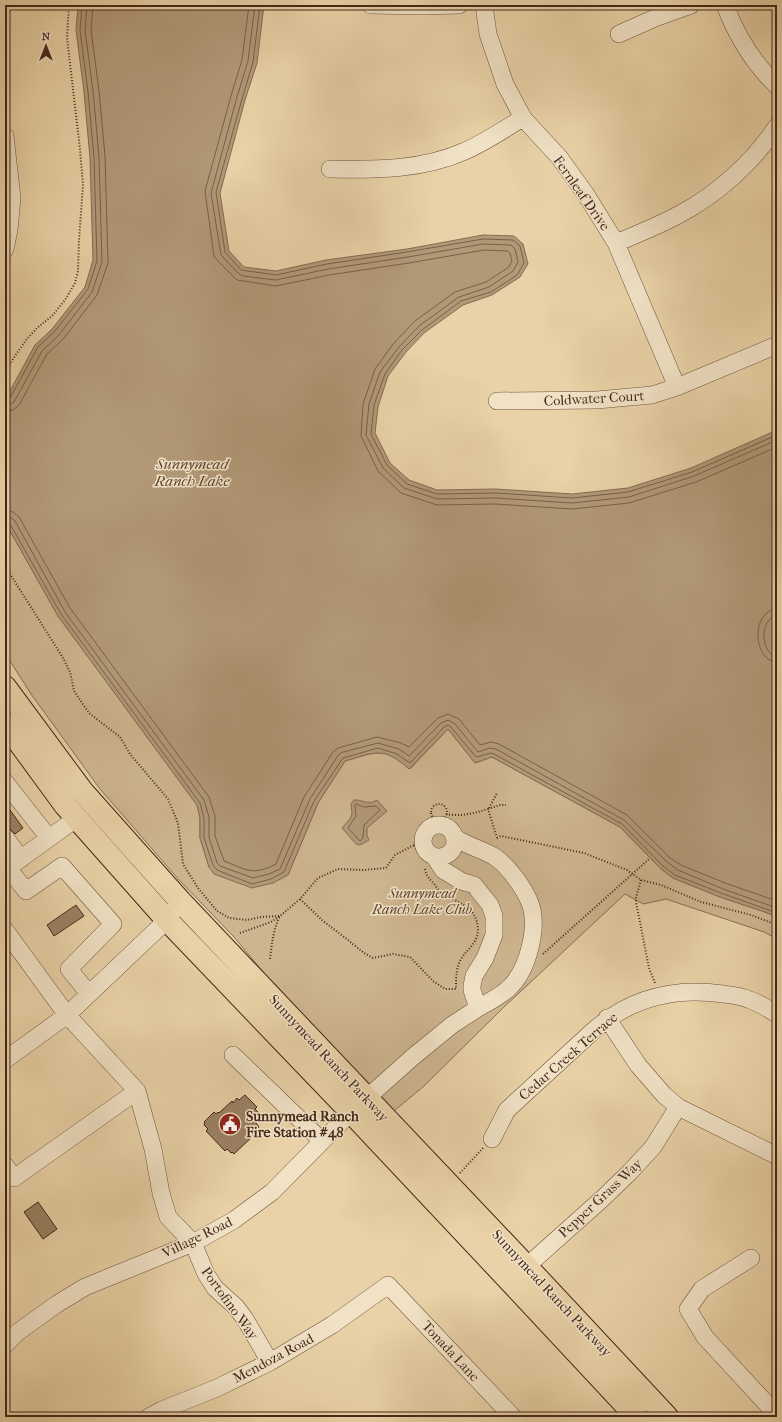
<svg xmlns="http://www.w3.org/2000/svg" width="782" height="1422" viewBox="0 0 782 1422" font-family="'IM FELL French Canon',serif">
<rect width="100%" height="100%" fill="#e9d2a7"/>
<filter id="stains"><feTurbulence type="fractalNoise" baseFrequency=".005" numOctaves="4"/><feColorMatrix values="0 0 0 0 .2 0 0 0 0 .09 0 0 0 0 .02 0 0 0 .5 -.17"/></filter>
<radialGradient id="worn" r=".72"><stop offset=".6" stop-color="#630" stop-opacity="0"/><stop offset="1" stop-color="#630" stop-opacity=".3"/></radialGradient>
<path fill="#cdb58f" stroke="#886e54" d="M5,522L58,616L197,805L200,818V838L209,867L288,875L318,803L345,761C377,752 383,746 410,769L448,729L475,763L492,757L620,827L661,869L673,878L720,897L765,912L777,917V939L764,932L666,899L643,904L625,894L505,1006L424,1086L394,1111L343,1060L278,990L234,937L180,881L100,789L31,694L5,653Z"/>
<path fill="#b19877" stroke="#856b52" d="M78,5H264L257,63L245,100L220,193L229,251L244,267L276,271L326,260L407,249L483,235L514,236L523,244L528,264L520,277L492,295L463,305L424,333L406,352L388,376L378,407L375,433L390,463L409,480L437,490L496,489L572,494L628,488L691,468L777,430V619L773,632L777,659V917L765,912L720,897L673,878L661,869L620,827L492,757L475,763L448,729L409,769C383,746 376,752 345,761L318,803L288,875L273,883L252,888L214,874L209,867L200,838V818L197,805L58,616L5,522V400L35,345L52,329L85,287L93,260L90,158L84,92L76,30Z
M354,800C362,799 367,806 377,800L387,811L367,828V836L369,840L360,845L356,844L342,828L350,819L352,814L351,804Z"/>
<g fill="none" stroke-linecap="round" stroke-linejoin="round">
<path stroke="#7a6048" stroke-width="1" d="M249,5L242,60L231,96L205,191L214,256L218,261L237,280L276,286L329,275L409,263L484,250L508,251L510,253L512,261L509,267L486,282L455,292L415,321L394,343L375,369L363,404L361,436L378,471L401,493L437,505L495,504L572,509L629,503L696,482L777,447
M255,5L248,61L237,97L211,193L221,255L238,273L243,276L276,280L328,269L408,257L483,244L511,245L515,249L518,262L513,271L489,287L459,297L419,326L399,347L380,372L369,404L366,435L383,468L404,488L437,499L496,498L572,503L629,497L694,476L777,440
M260,5L253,62L242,99L216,192L225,252L241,270L276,275L327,264L407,252L483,239L513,240L520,246L524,263L517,275L491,292L461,301L422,330L402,350L385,374L374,405L371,434L387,465L407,484L437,494L496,493L572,498L628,492L692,472L777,435
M5,401L10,398L38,347L55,331L88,289L97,261L94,157L88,92L80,30L82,5
M5,406L10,405L14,402L42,351L59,335L92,292L102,262L99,157L93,91L85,30L87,5
M5,412L13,410L19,405L47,354L64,338L97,295L108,263L105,156L99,91L91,30L93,5
M5,510L13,512L19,517L70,608L209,797L215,816V836L224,861C247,870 253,876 276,864L304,797L333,752L338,748L377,737L401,743L409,747L438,718L448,714L459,719L480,745L491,742L499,744L627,815L670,858L681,865L725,883L777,901
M5,516L10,517L15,521L65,612L204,800L209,817V837L217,863L220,866L253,878L269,874L280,869L310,799L339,754L343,752L378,743L399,749L409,756L441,723L448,720L455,724L478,752L490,748L496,749L624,820L667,862L678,870L723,889L777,908
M5,521L10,524L61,614L200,803L204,818V838L213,865L217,870L252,884L271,879L284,872L314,801L343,758L378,748L397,754L410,763L444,727L448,725L451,727L476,757L491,753L494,754L622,824L663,866L675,875L721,893L777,913
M777,609C751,610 752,661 777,662
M777,616C759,617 760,655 777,656
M356,804L364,807L376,806L380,810L364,825L363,838L360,841L348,828L356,816L355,806Z"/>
</g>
<path fill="#9a8063" stroke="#44271a" d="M5,803L23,828L15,834L9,828L5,827Z
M76,905L84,916L54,936L47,925Z
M245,1095L257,1107L255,1109L259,1113L253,1119L259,1127L254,1132L255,1134L234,1154L232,1152L231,1153L227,1149L225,1151L206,1131L208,1129L204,1125L205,1123L204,1122L214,1112L216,1114L218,1112L219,1113L232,1101L233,1103L237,1098L239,1100Z
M38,1202L57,1229L43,1239L24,1212Z"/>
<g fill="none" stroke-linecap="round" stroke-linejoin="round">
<g stroke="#6d523d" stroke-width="18">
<path id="minor" d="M371,5L424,6L459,5
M484,5L488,34L505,84L523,118L559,157L585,193L616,243L677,387
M725,5C736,34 754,64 777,86
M619,34L655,18L691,5
M5,136L12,198L9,230L5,249
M330,169C375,170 423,170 465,151C486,142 504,129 523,118
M616,243C638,234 660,225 680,214C718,194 754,161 777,126
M497,401L597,400L652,395L677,387L777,345
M5,782L49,838
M423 841a16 16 0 1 1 32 0a16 16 0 1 1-32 0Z
M5,837L21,859
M434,856L443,870L461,881L474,885L490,905L494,916V935L485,958L474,976L472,986V990L478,1008C490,1001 502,996 511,986C528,968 539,927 530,903C524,888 509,867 495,857C484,850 467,846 454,837
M8,868L26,891L62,866L113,924L69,969L89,994
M5,870L77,818
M5,930L67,1015L137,1091L14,1178L5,1165
M607,1018L638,1065L664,1095L678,1107L777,1156
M233,1055L322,1141
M5,1060L67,1015L167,920L180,901
M137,1091L153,1149L161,1193L168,1217L193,1243L206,1274L215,1288L236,1307L245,1319L270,1362
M492,1139L507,1110L593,1031C630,998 674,987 723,994C732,995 742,996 750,1000C760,1003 768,1009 777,1014
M751,1258L702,1289L688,1309L705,1337L777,1415
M518,1274L602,1199L630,1172L653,1147L678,1107
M5,1345L18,1332L57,1304L85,1287L193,1243L234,1220L272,1192L351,1112L414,1056L452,1025L478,1008
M149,1417L162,1410L217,1388L270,1362L332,1325L388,1285L513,1417"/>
</g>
<g stroke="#44271a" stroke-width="24">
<path id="major" d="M5,687L82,791L180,901L526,1266L667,1417
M5,723L65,805L167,920L351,1112L510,1281L637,1417"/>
</g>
<path stroke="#44271a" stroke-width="2" stroke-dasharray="1 2" stroke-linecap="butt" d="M5,373L13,359L26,340L37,328L52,316L65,300L75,283L78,271L79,240L83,185L80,149L67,38L69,5
M5,566L63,658L70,672L74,691L89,713L120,737L130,754L168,799L178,823L183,864L198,888L217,911L229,918L247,920L261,917L280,916L300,899
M431 812a8 8 0 1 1 16 0a8 8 0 1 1-16 0Z
M489,808L497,793
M488,809L500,805H506
M446,814C461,817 475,813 488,809L497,838
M497,838L501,836L584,853L627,870L641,880L661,885L701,902L751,915L777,925
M414,845L420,854
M425,869C426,875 429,878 432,882C435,884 437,889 440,891C456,904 477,904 478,930C478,943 467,949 461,959C456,968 456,978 456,989H445L433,981L410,957L393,954L373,958L364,953L348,940L323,921L300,899L318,878L338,869L363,870L386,868L395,855L414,845L419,831L434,818
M641,880L636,898V902L649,968L655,983
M240,933L271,922L280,916C273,930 272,943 270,959
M543,954L649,859
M460,1173L483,1148"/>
<use href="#minor" stroke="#f1e2c6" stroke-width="17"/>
<use href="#major" stroke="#e9d2a7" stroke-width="22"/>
</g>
<defs>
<g id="civic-disc" transform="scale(1.15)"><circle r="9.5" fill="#8f2418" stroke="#f1e2c6"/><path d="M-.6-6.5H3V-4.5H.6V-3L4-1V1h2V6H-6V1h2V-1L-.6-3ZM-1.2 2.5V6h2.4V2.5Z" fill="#fff"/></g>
</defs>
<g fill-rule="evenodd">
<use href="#civic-disc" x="230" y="1124"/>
</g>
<g text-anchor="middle" stroke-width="3" stroke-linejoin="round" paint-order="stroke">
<g font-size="14" fill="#44271a" stroke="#f1e2c6">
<text transform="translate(582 193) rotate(55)" y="5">Fernleaf Drive</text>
<text transform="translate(594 398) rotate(-3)" y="5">Coldwater Court</text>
<text transform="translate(568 1056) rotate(-41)" y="5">Cedar Creek Terrace</text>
<text transform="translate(329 1058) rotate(47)" y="5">Sunnymead Ranch Parkway</text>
<text transform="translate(600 1198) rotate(-43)" y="5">Pepper Grass Way</text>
<text transform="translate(197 1237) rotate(-26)" y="5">Village Road</text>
<text transform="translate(552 1293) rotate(47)" y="5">Sunnymead Ranch Parkway</text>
<text transform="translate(230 1303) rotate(54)" y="5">Portofino Way</text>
<text transform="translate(451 1351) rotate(47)" y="5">Tonada Lane</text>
<text transform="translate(273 1358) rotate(-28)" y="5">Mendoza Road</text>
</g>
<g font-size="14" font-style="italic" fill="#5f4331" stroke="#f1e2c6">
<text x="422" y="898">Sunnymead<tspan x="422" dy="16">Ranch Lake Club</tspan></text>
</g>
<g font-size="14" font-weight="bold" fill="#44271a" stroke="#f1e2c6" text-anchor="start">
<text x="246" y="1121">Sunnymead Ranch<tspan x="246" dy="16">Fire Station #48</tspan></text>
</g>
<g font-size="15" font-style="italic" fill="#5f4331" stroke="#f1e2c6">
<text x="192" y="469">Sunnymead<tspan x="192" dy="17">Ranch Lake</tspan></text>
</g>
</g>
<rect width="782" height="1422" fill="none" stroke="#e9d2a7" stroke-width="20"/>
<rect x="6" y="6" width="770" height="1410" fill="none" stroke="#44271a" stroke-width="2"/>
<rect x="10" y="10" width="762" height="1402" fill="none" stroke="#44271a"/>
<g transform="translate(46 46)" stroke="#f1e2c6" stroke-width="3" paint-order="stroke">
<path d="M0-3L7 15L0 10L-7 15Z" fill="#44271a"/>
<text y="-6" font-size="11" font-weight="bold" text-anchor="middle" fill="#44271a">N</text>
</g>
<rect width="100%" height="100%" filter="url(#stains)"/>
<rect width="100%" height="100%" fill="url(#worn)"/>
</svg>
